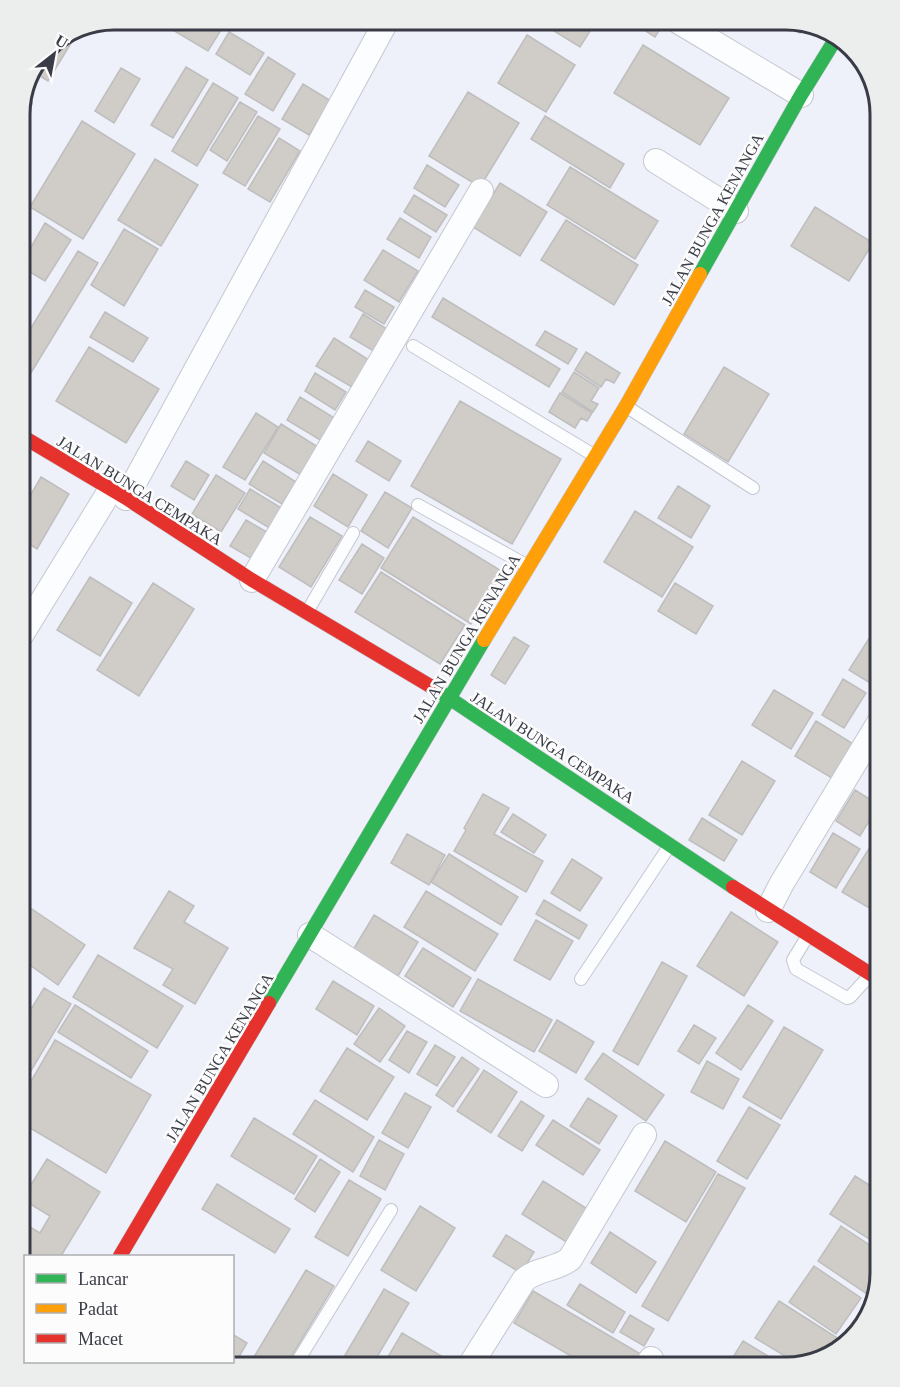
<svg xmlns="http://www.w3.org/2000/svg" width="900" height="1387" viewBox="0 0 900 1387" font-family="Georgia,serif">
<rect width="100%" height="100%" fill="#eef1fa"/>
<path fill="#d0ccc8" stroke="#bfbebe" stroke-width="1.5" d="M156,20H205L221,30L208,51Z
M543,20H597L580,47L541,23Z
M628,20H666L655,37Z
M778,20H792L805,24L800,33Z
M229,32L264,53L250,75L216,54Z
M76,35L48,81L35,73L47,47Z
M527,35L575,65L546,112L498,83Z
M643,45L729,98L700,145L614,93Z
M268,57L295,74L273,111L245,94Z
M186,67L208,80L173,138L151,125Z
M121,68L140,79L114,123L95,111Z
M213,83L238,98L197,166L172,151Z
M303,84L331,101L309,135L282,119Z
M468,92L519,123L480,187L429,156Z
M240,102L257,112L227,161L210,150Z
M258,116L280,129L245,186L223,173Z
M545,116L624,164L610,188L531,139Z
M82,121L135,154L83,239L30,207Z
M279,138L300,151L270,202L248,189Z
M155,159L198,185L161,246L118,220Z
M427,165L459,185L445,207L414,188Z
M570,167L658,221L635,259L547,205Z
M500,183L547,212L520,256L473,227Z
M414,195L447,215L436,232L404,212Z
M815,207L873,243L849,281L791,246Z
M20,213L30,219L20,235Z
M400,218L431,237L419,258L387,239Z
M566,220L638,265L614,305L541,260Z
M45,223L71,240L45,281L20,266Z
M124,229L158,249L124,306L91,285Z
M383,250L418,271L399,302L364,280Z
M78,251L98,263L26,381L20,378V346Z
M365,290L394,307L384,324L355,307Z
M443,298L560,369L549,387L432,317Z
M105,312L148,338L133,362L90,337Z
M363,314L390,331L377,353L350,337Z
M20,328L26,332L20,343Z
M545,331L577,349L568,364L536,345Z
M334,338L369,360L352,387L316,366Z
M89,347L159,389L126,443L56,401Z
M586,352L620,373L614,383L606,379L601,387L575,370Z
M724,367L769,394L728,462L684,434Z
M574,372L599,388L591,401L598,404L593,412L562,392Z
M315,373L346,392L335,410L305,391Z
M560,393L592,413L587,421L581,418L575,428L549,412Z
M300,397L336,419L322,441L287,420Z
M460,401L561,459L512,544L411,486Z
M256,413L278,427L245,480L223,467Z
M281,424L318,447L301,475L264,453Z
M368,441L401,461L389,481L356,461Z
M186,461L209,475L194,500L171,486Z
M263,461L296,482L282,504L249,484Z
M333,474L367,495L348,527L314,506Z
M216,475L245,493L221,532L192,514Z
M41,477L69,494L37,549L20,538V513Z
M678,486L710,506L691,538L658,518Z
M250,489L283,509L271,529L238,509Z
M385,492L412,508L388,548L361,531Z
M635,511L693,547L662,597L604,562Z
M310,517L342,536L311,587L279,567Z
M413,517L503,572L471,624L381,568Z
M246,520L272,535L256,561L230,546Z
M362,544L384,558L362,594L339,580Z
M381,572L465,625L440,664L355,612Z
M90,577L132,603L100,656L57,630Z
M153,583L194,609L139,696L97,670Z
M675,583L713,606L696,634L658,611Z
M875,629L880,632V665L870,683L849,670Z
M514,637L529,646L505,684L491,675Z
M843,679L866,693L844,728L822,715Z
M774,690L813,713L791,749L752,725Z
M816,721L863,750L842,784L795,756Z
M742,761L775,781L742,835L709,815Z
M855,790L879,805L860,836L836,821Z
M483,794L509,808L494,834L543,861L526,892L454,851L466,830L464,828Z
M513,814L546,835L534,853L501,832Z
M702,818L737,840L724,861L689,840Z
M833,833L860,849L836,888L810,872Z
M407,834L445,855L429,885L391,863Z
M873,842L880,847V893L871,909L842,892Z
M449,854L518,897L501,925L431,882Z
M572,859L602,878L580,911L551,893Z
M169,891L194,906L184,922L228,948L195,1004L163,985L173,969L134,948Z
M426,891L498,934L475,971L404,927Z
M544,900L587,925L579,939L536,914Z
M29,907L85,945L58,985L20,958V920Z
M731,912L778,942L744,996L697,966Z
M374,915L418,942L398,976L353,950Z
M536,920L573,941L550,980L514,960Z
M423,948L471,978L453,1007L405,976Z
M98,955L183,1006L157,1048L73,997Z
M662,962L687,976L638,1065L613,1051Z
M478,979L552,1020L534,1052L460,1011Z
M333,981L374,1006L357,1035L316,1009Z
M44,988L71,1004L20,1089V1027Z
M75,1005L148,1051L131,1078L58,1032Z
M748,1005L773,1021L741,1070L716,1053Z
M379,1008L405,1026L380,1062L354,1044Z
M557,1020L594,1042L576,1073L539,1051Z
M694,1025L716,1038L699,1064L678,1051Z
M784,1027L823,1050L781,1119L743,1097Z
M407,1031L427,1042L409,1073L389,1060Z
M55,1040L151,1095L106,1173L20,1122V1100Z
M435,1045L455,1057L437,1086L417,1074Z
M347,1048L394,1077L367,1120L320,1091Z
M603,1053L664,1095L646,1121L585,1079Z
M462,1057L479,1069L453,1107L436,1095Z
M707,1061L739,1079L723,1109L691,1092Z
M484,1070L517,1092L491,1133L457,1111Z
M405,1093L431,1107L408,1148L382,1133Z
M588,1098L617,1116L599,1144L570,1126Z
M315,1100L374,1137L353,1172L293,1134Z
M521,1101L544,1116L522,1151L498,1136Z
M749,1107L780,1125L747,1179L717,1161Z
M254,1118L317,1156L294,1194L231,1156Z
M553,1120L600,1150L583,1175L536,1145Z
M379,1140L404,1154L385,1190L360,1176Z
M665,1141L716,1172L686,1222L635,1191Z
M47,1159L100,1192L61,1256H26V1265L20,1262V1221L40,1233L50,1216L22,1199Z
M320,1159L340,1172L315,1212L295,1199Z
M718,1174L745,1188L668,1321L642,1306Z
M855,1176L880,1192V1246L830,1214Z
M349,1180L381,1199L348,1256L315,1237Z
M543,1181L589,1210L568,1243L522,1214Z
M217,1184L290,1229L275,1253L202,1209Z
M420,1206L455,1228L416,1291L381,1270Z
M841,1226L880,1252V1273L873,1298L818,1261Z
M610,1232L656,1262L636,1293L591,1263Z
M506,1235L534,1252L521,1273L493,1256Z
M814,1266L861,1298L836,1334L789,1302Z
M306,1270L334,1286L285,1367H248Z
M20,1274L26,1277V1296Z
M580,1284L625,1312L613,1333L567,1305Z
M384,1289L409,1303L371,1367H338Z
M533,1291L644,1356L638,1367H590L514,1323Z
M779,1301L839,1339L829,1356L798,1364L755,1338Z
M630,1315L654,1329L644,1346L620,1332Z
M402,1333L460,1367H382Z
M232,1334L247,1343L233,1367H200L203,1362H232Z
M743,1341L786,1367H727Z
M138,1362H161L170,1367H135Z"/>
<g fill="none" stroke-linecap="round" stroke-linejoin="round">
<g stroke="#c4c7d0" stroke-width="14">
<path id="lane" d="M20,113L26,103
M413,346L595,456
M627,407L753,488
M418,505L528,566
M307,612L353,533
M807,937L793,960L796,969L847,998L850,997L870,975
M581,979L670,845
M294,1367L391,1210"/>
</g>
<g stroke="#c4c7d0" stroke-width="26">
<path id="street" d="M676,20L801,95
M656,161L736,211
M126,498L387,20
M252,580L481,191
M20,637L111,489
M768,910L782,883L880,721
M310,935L546,1085
M469,1367L524,1280C538,1268 556,1270 570,1259L644,1135
M646,1367L651,1359"/>
</g>
<g stroke="#c4c7d0" stroke-width="15">
<path id="fast" d="M700,274L801,95L838,35
M437,690L733,887
M269,1003L484,640"/>
</g>
<g stroke="#c4c7d0" stroke-width="15">
<path id="slow" d="M484,640L626,406L700,274"/>
</g>
<g stroke="#c4c7d0" stroke-width="15">
<path id="jam" d="M20,435L126,498L252,580L437,690
M733,887L880,980
M120,1256L269,1003"/>
</g>
<use href="#lane" stroke="#fcfdfe" stroke-width="12"/>
<use href="#street" stroke="#fcfdfe" stroke-width="24"/>
<use href="#fast" stroke="#30b455" stroke-width="14"/>
<use href="#slow" stroke="#ff9f0a" stroke-width="14"/>
<use href="#jam" stroke="#e5322d" stroke-width="14"/>
</g>
<g text-anchor="middle" stroke-width="5" stroke-linejoin="round" paint-order="stroke">
<g font-size="16" fill="#393c46" stroke="#fcfcfc">
<text transform="translate(712 219) rotate(-61)" y="6">JALAN BUNGA KENANGA</text>
<text transform="translate(140 490) rotate(32)" y="6">JALAN BUNGA CEMPAKA</text>
<text transform="translate(466 638) rotate(-59)" y="6">JALAN BUNGA KENANGA</text>
<text transform="translate(553 747) rotate(33)" y="6">JALAN BUNGA CEMPAKA</text>
<text transform="translate(219 1057) rotate(-59)" y="6">JALAN BUNGA KENANGA</text>
</g>
</g>
<path d="M0 0H900V1387H0ZM114 30H786A84 84 0 0 1 870 114V1273A84 84 0 0 1 786 1357H114A84 84 0 0 1 30 1273V114A84 84 0 0 1 114 30Z" fill="#eceded" fill-rule="evenodd"/>
<path fill="none" stroke="#393c46" stroke-width="3" d="M114 30H786A84 84 0 0 1 870 114V1273A84 84 0 0 1 786 1357H114A84 84 0 0 1 30 1273V114A84 84 0 0 1 114 30Z"/>
<rect x="24" y="1255" width="210" height="108" fill="#fcfcfc" stroke="#aeafb3" stroke-width="1.5"/>
<rect x="36" y="1274" width="30" height="9" fill="#30b455" stroke="#aeafb3" stroke-width="1.5"/>
<text x="78" y="1285" font-size="18" fill="#393c46">Lancar</text>
<rect x="36" y="1304" width="30" height="9" fill="#ff9f0a" stroke="#aeafb3" stroke-width="1.5"/>
<text x="78" y="1315" font-size="18" fill="#393c46">Padat</text>
<rect x="36" y="1334" width="30" height="9" fill="#e5322d" stroke="#aeafb3" stroke-width="1.5"/>
<text x="78" y="1345" font-size="18" fill="#393c46">Macet</text>
<g transform="translate(54 54) rotate(31)" stroke="#fcfcfc" stroke-width="4.5" paint-order="stroke">
<path d="M0-4.5L10 22L0 15L-10 22Z" fill="#393c46"/>
<text y="-9" font-size="16" font-weight="bold" text-anchor="middle" fill="#393c46">U</text>
</g>
</svg>
